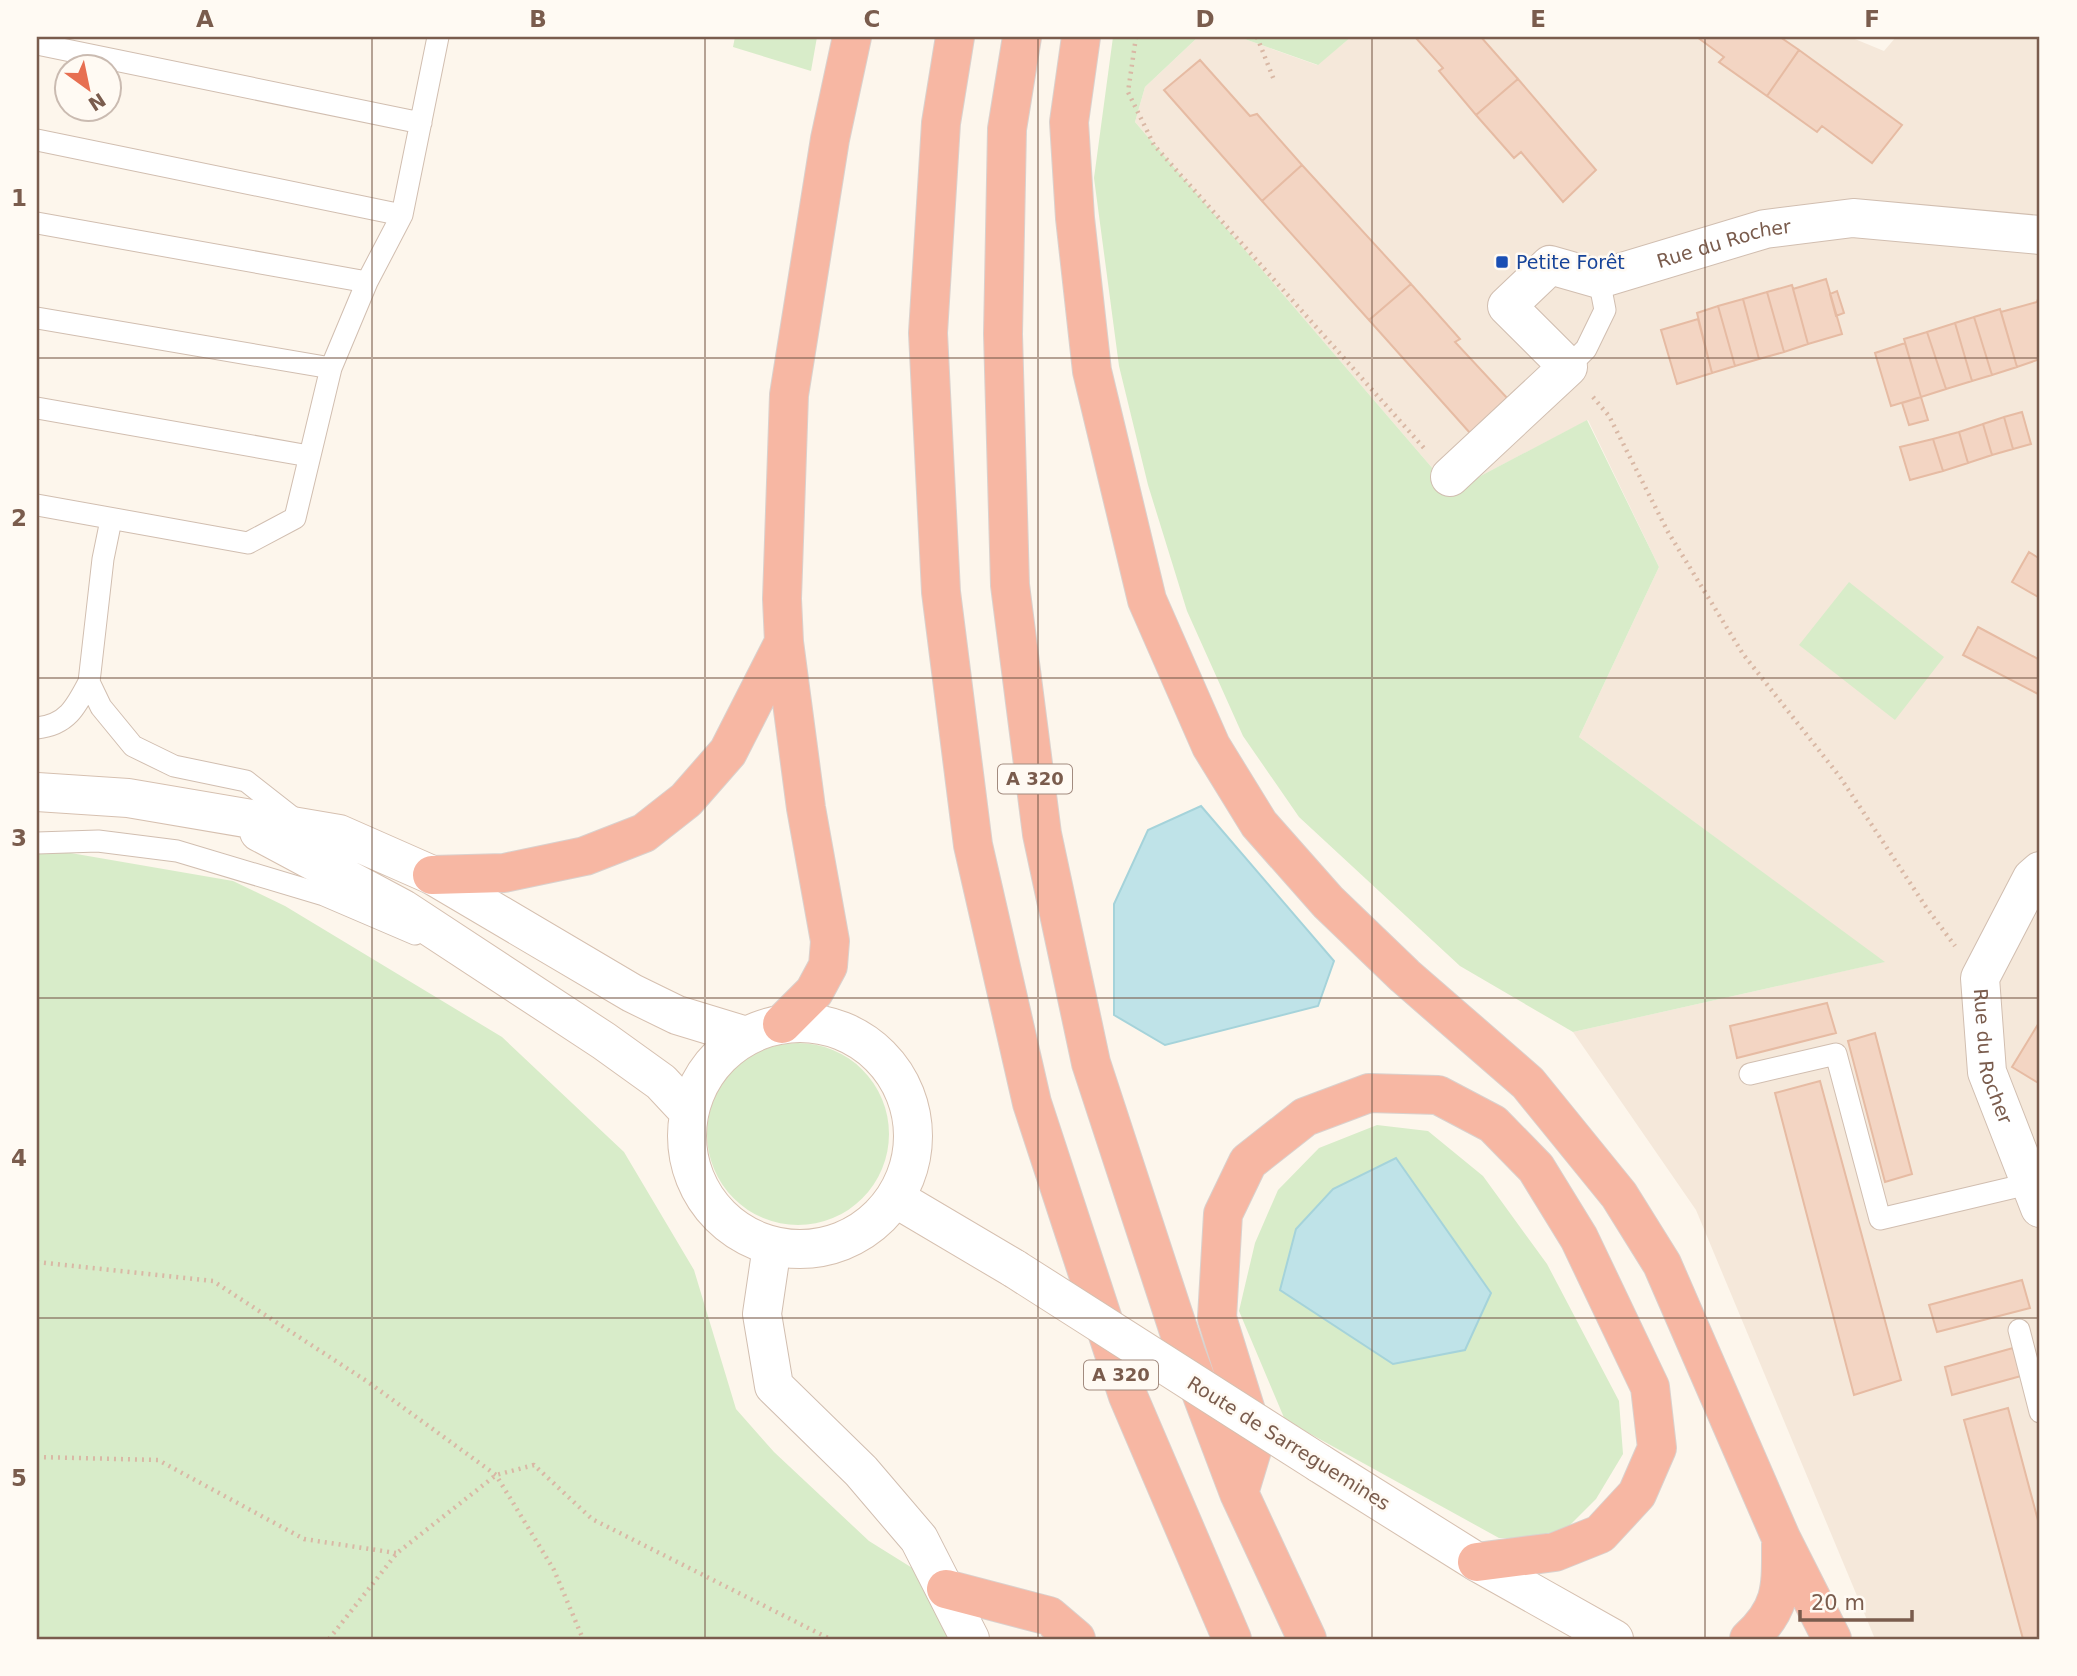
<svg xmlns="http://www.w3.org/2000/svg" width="2077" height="1676" viewBox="0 0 2077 1676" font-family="'DejaVu Sans',sans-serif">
<rect width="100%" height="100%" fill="#fdf6ec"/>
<path fill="#f5e8da" d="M1198,37H1239L1317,65L1351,37H1850L1884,51L1896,37H2040V1639H1875L1696,1210L1573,1032L1884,962L1579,737L1659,567L1588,420L1452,491L1135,122L1145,87Z"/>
<path fill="#d8ecc9" d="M735,37H817L811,71L733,47Z
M1113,37H1198L1145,87L1135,122L1452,491L1587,420L1659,567L1579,737L1885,962L1573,1032L1460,966L1299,817L1243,736L1187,611L1148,485L1119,366L1094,178Z
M1239,37H1351L1318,65Z
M1849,582L1944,657L1895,720L1799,645Z
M59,851L233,881L285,906L502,1037L624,1152L694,1270L736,1409L774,1452L869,1541L946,1589L966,1639H37V853Z
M707 1134a91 91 0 1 1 182 0a91 91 0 1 1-182 0Z
M1377,1125L1428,1131L1483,1176L1547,1264L1619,1401L1623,1454L1596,1499L1566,1529L1539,1538H1499L1285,1420L1239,1311L1255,1243L1278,1190L1319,1148Z"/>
<path fill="#bfe3e8" stroke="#a5d3da" stroke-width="2" d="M1201,806L1334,961L1318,1006L1165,1045L1114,1015V904L1148,830Z
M1396,1158L1491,1293L1465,1350L1393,1364L1280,1290L1296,1229L1333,1189Z"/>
<path fill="#f3d5c3" stroke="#e6bba3" stroke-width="2" d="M1415,37H1481L1518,79L1476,115L1439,71L1443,68Z
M1697,37H1780L1799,50L1767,96L1719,62L1724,57Z
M1799,50L1902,125L1872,163L1822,126L1817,132L1767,96Z
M1200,60L1250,116L1257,114L1302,165L1262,201L1164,90Z
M1518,79L1596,170L1563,202L1521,152L1514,158L1476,115Z
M1302,165L1411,284L1369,320L1262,201Z
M1826,279L1842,334L1808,344L1793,289Z
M1411,284L1460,339L1455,342L1508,399L1470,433L1369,320Z
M1792,285L1808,344L1784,352L1767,292Z
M1837,291L1844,313L1836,316L1830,294Z
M1767,292L1784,352L1759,359L1743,299Z
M2040,292V359L2017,367L2001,312L2037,302Z
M1743,299L1759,359L1735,366L1718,306Z
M1718,306L1735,366L1712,373L1697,313Z
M2000,309L2017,367L1992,375L1974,317Z
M1974,317L1992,375L1972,381L1955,323Z
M1698,319L1712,373L1677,384L1661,330Z
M1955,323L1972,381L1946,389L1927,332Z
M1927,332L1946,389L1921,397L1904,339Z
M1905,343L1921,397L1891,406L1875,353Z
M1921,397L1928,420L1909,425L1902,403Z
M2022,412L2031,444L2013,449L2004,417Z
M2004,417L2013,449L1992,455L1983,424Z
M1983,424L1992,455L1968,463L1959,432Z
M1959,432L1968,463L1943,471L1933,439Z
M1933,439L1943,471L1910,480L1900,447Z
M2029,552L2040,559V598L2012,582Z
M1978,627L2040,660V695L1963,655Z
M1827,1003L1836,1033L1737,1058L1730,1026Z
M2040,1021V1084L2012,1067Z
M1875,1033L1912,1174L1885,1182L1848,1041Z
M1820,1081L1901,1380L1854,1395L1775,1093Z
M2022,1280L2030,1308L1937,1332L1929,1305Z
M2013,1348L2021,1376L1952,1395L1945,1367Z
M2008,1408L2040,1528V1639H2023L1964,1420Z"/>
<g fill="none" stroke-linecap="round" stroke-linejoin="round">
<g stroke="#d1beb0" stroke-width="23">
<path id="service" d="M37,44L421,123
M37,140L402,215
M37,223L367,282
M37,318L331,368
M1568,367L1586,349L1605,310L1599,279
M37,408L309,456
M37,505L248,543L295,518L331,368L367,282L402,215L438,37
M111,520L103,559L89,682L101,707L133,746L174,766L246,781L297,821
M37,728C67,725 76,707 89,682
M37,843L98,841L177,851L324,895L415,934
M1750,1074L1836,1054L1880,1219L2028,1184
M2019,1330L2040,1412"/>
</g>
<g stroke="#d1beb0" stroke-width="40">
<g id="minor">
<path id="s1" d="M1450,477L1568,367L1507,306L1550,265L1599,279L1765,229L1853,218L2040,235"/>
<path id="s2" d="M2040,871L2032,878L1980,978L1987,1072L2040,1208"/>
<path d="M772,1246L762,1314L774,1386L861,1471L919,1539L970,1639"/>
</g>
</g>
<g stroke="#d6c0b0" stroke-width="40">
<path id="secondary" d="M37,792L128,798L339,834L432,875L632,993L677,1015L746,1036
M259,832L403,909L604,1041L661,1082L689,1112
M687 1136a113 113 0 1 1 226 0a113 113 0 1 1-226 0Z
M895,1198L1015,1269
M1319,1463L1477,1562L1614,1639"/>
</g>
<g stroke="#dad1cd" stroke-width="40">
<path id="motorway" d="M955,37L941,123L928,333L941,592L973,845L1032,1103L1128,1396L1232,1639
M1022,37L1007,129L1003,334L1010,585L1042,834L1091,1063L1186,1353L1239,1493L1307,1639
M1081,37L1069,122L1075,218L1092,371L1147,600L1211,746L1259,824L1328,902L1405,976L1528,1083L1619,1195L1662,1264L1781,1538L1832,1639
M432,875L504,873L585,856L644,833L686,800L728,752L784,642
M782,1024L814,992L828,966L830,941L806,808L784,642L782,599L789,395L830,139L852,37
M1239,1493L1255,1440L1217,1318L1223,1214L1248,1162L1305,1117L1369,1093L1438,1095L1493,1124L1536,1168L1579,1238L1650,1387L1657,1448L1637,1494L1600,1534L1555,1552L1477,1562
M946,1589L1049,1616L1076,1639
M1749,1639C1783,1608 1781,1586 1781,1544"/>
</g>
<path stroke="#d9b8a5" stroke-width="4.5" stroke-dasharray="2 5" stroke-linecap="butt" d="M1136,37L1128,92L1154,145L1424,448
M1257,37L1274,80
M1593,397L1609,416L1668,532L1743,654L1840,777L1926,907L1955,946
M37,1262L213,1281L368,1382L496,1475L554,1570L583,1639
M37,1457L158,1460L304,1539L396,1553
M329,1639L397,1553L496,1475L534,1465L592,1519L830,1639"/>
<use href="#service" stroke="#fff" stroke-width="21"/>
<use href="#minor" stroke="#fff" stroke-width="38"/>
<use href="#secondary" stroke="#fff" stroke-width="38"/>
<use href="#motorway" stroke="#f7b7a3" stroke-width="38"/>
<g stroke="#d6c0b0" stroke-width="40" stroke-linecap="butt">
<path id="secondary-bridge" d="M1015,1269L1319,1463"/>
</g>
<use href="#secondary-bridge" stroke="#fff" stroke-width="38"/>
</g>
<path fill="none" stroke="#7a5c4d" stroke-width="2" stroke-opacity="0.55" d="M372,37V1639M705,37V1639M1038,37V1639M1372,37V1639M1705,37V1639M37,358H2040M37,678H2040M37,998H2040M37,1318H2040"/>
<rect fill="#1a4fb4" stroke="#fffaf3" stroke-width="2.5" x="1495" y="255" width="14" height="14" rx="3.5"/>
<g text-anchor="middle" stroke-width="5" stroke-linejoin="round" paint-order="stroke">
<g fill="#fffaf3" stroke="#a28b7f" stroke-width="2">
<rect x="998" y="764.5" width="74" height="29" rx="5"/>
<rect x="1084" y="1360.5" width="74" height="29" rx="5"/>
</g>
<g font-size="18" font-weight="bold" fill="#7a5c4d">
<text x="1035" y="785">A 320</text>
<text x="1121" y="1381">A 320</text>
</g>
<g font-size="19" fill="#7a5c4d" stroke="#fffaf3">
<text dy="7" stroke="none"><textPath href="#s1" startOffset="488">Rue du Rocher</textPath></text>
<text dy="7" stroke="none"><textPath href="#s2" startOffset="203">Rue du Rocher</textPath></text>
<text transform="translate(1289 1443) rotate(32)" y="7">Route de Sarreguemines</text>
</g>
<g font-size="19" fill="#164399" stroke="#fffaf3" text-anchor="start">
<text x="1516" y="269">Petite Forêt</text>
</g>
</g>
<rect width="2077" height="1676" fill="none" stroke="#fffaf3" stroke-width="77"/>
<g transform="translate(88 88) rotate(147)"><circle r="33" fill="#fffaf3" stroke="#cabbb1" stroke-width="2"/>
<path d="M0-5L12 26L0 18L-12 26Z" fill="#e76f51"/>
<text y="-10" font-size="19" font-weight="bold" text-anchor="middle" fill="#7a5c4d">N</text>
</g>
<path d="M1800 1610v10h112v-10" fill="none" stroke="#7a5c4d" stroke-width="3.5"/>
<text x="1811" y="1610" font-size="21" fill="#7a5c4d" stroke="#fffaf3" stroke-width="5" paint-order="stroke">20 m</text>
<rect x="38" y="38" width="2000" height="1600" fill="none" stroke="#7a5c4d" stroke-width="2.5"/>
<g font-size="23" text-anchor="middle" font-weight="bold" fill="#7a5c4d">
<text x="205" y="27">A</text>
<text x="538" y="27">B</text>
<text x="872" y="27">C</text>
<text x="1205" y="27">D</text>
<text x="1538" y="27">E</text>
<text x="1872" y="27">F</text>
<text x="19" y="206">1</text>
<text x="19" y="526">2</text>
<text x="19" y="846">3</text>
<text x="19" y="1166">4</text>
<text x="19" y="1486">5</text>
</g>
</svg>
